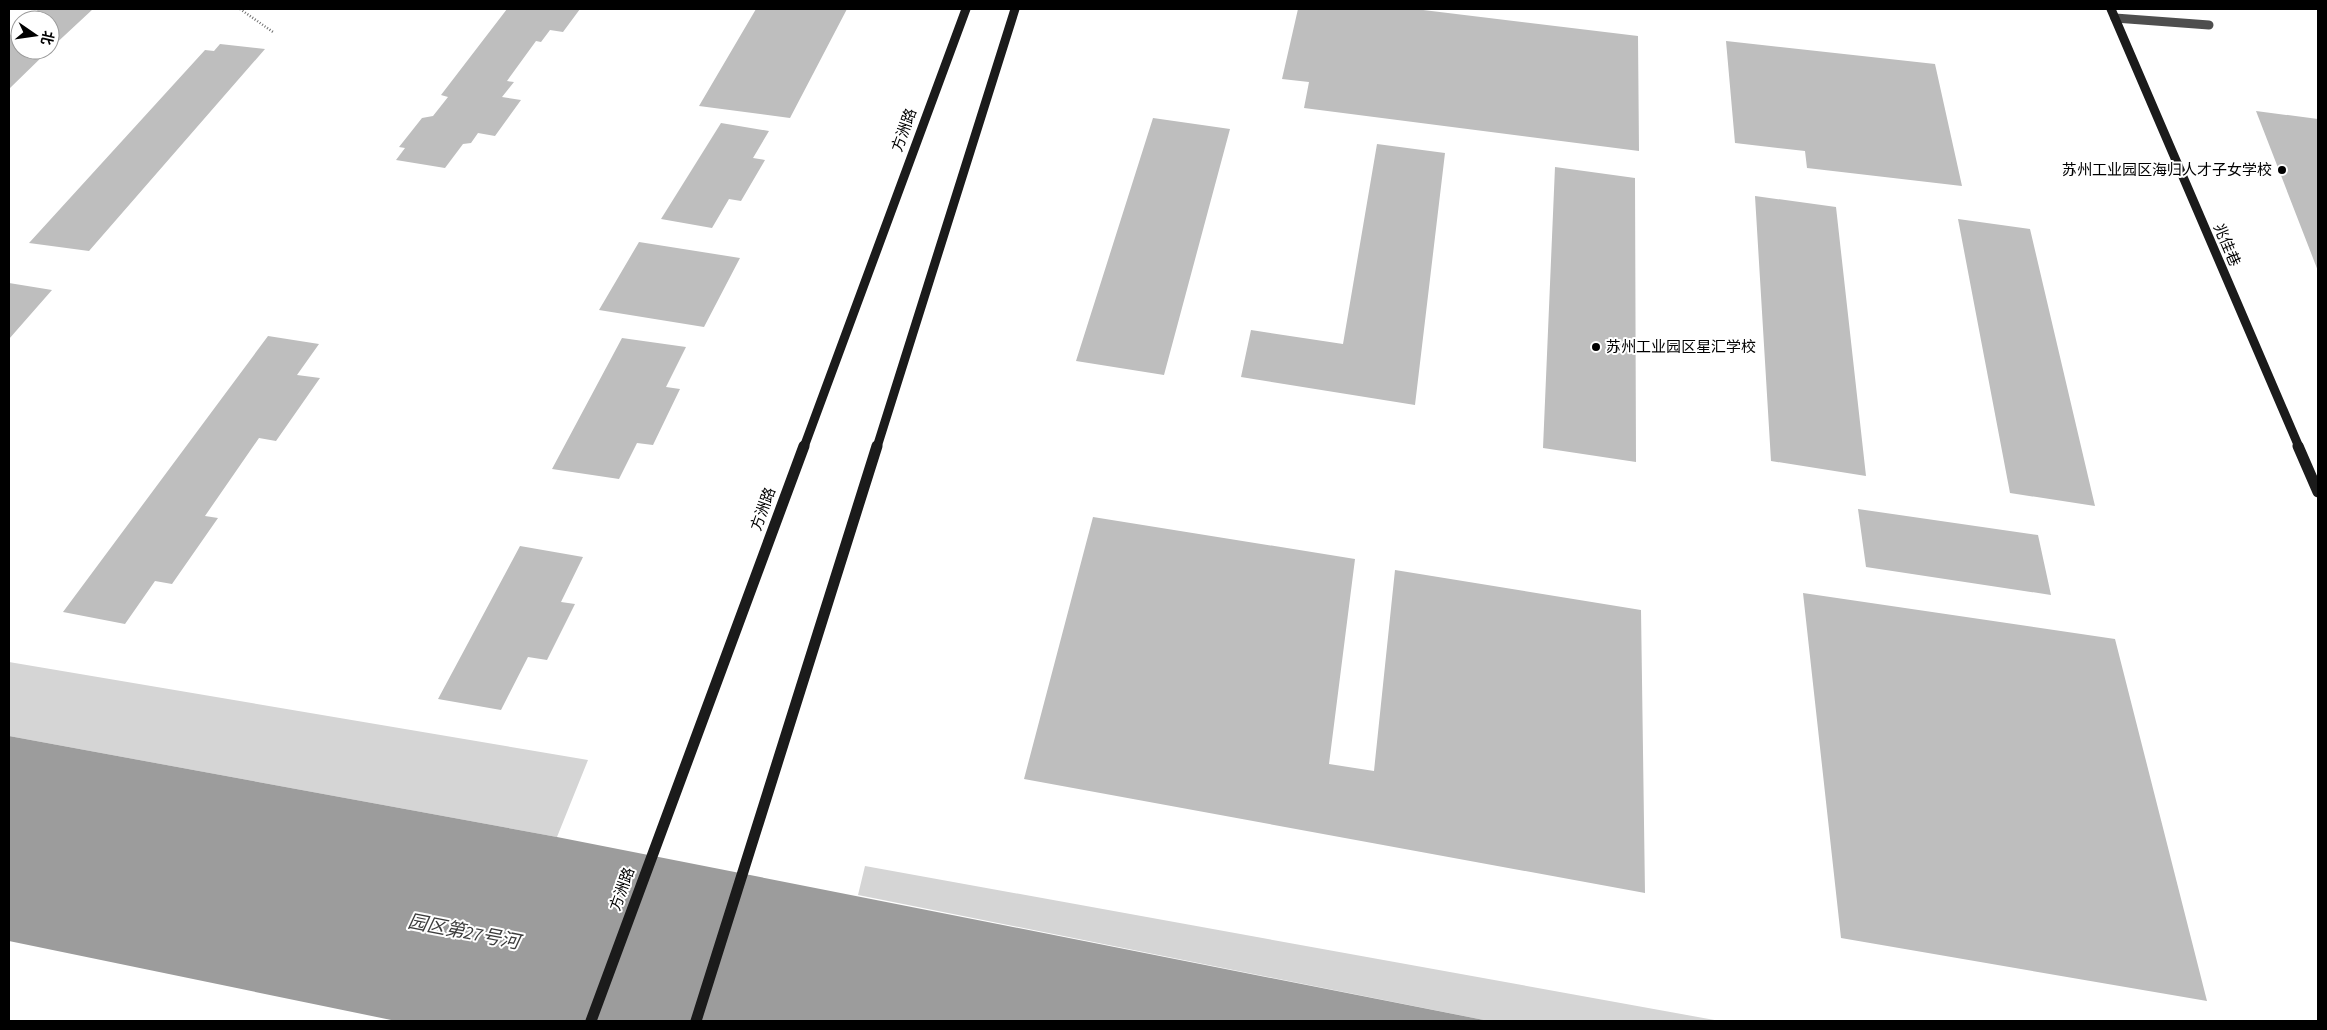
<svg xmlns="http://www.w3.org/2000/svg" width="2327" height="1030" viewBox="0 0 2327 1030" font-family="'Source Sans 3','Noto Sans SC',sans-serif">
<rect width="100%" height="100%" fill="#fff"/>
<path fill="#d5d5d5" d="M9,662L588,760L557,837L9,736Z
M865,866L1720,1021H1489L858,895Z"/>
<path fill="#9c9c9c" d="M9,736L557,837L1489,1021H396L9,941Z"/>
<path fill="#bebebe" d="M39,9H93L50,49V20H26Z
M507,9H580L563,32L550,30L541,42L536,41L507,81L514,82L502,97L521,100L495,136L478,133L471,143L463,144L445,168L396,160L405,148L399,147L422,118L433,116L448,97L441,95Z
M756,9H847L790,118L699,106Z
M1298,9H1415L1638,36L1639,151L1304,108L1309,82L1282,79Z
M20,26V50H49L9,89V36Z
M1726,41L1935,64L1962,186L1807,168L1805,151L1735,143Z
M220,44L265,49L89,251L29,243L205,50L214,51Z
M2256,111L2318,119V271Z
M1153,118L1230,129L1164,375L1076,361Z
M721,123L769,131L753,158L765,160L741,201L729,199L712,228L661,219Z
M1377,144L1445,153L1415,405L1241,377L1251,330L1343,344Z
M1555,167L1635,178L1636,462L1543,448Z
M1755,196L1836,207L1866,476L1771,461Z
M1958,219L2030,229L2095,506L2010,493Z
M639,242L740,258L704,327L599,310Z
M9,283L52,290L9,339Z
M268,336L319,344L297,375L320,378L276,441L259,438L205,516L218,518L172,584L155,581L125,624L63,612Z
M622,338L686,347L666,387L680,389L653,445L637,443L619,479L552,469Z
M1858,509L2038,535L2051,595L1866,567Z
M1093,517L1355,559L1329,764L1374,771L1395,570L1641,610L1645,893L1024,779Z
M520,546L583,557L561,602L575,604L547,660L528,657L501,710L438,699Z
M1803,593L2115,639L2207,1001L1841,938Z"/>
<g fill="none" stroke-linecap="round" stroke-linejoin="round">
<path stroke="#707070" stroke-width="2.5" stroke-dasharray="1 2" stroke-linecap="butt" d="M240,9L273,32"/>
<path stroke="#4e4e4e" stroke-width="9" d="M2115,18L2209,25"/>
<path stroke="#1b1b1b" stroke-width="9" d="M2111,9L2299,447
M804,447L966,9
M877,447L1015,9"/>
<path stroke="#1b1b1b" stroke-width="11" d="M2298,446L2318,492
M591,1021L804,446
M696,1021L877,446"/>
</g>
<g fill="#000" stroke="#fff" stroke-width="2">
<circle cx="2282" cy="170" r="5"/>
<circle cx="1596" cy="347" r="5"/>
</g>
<g text-anchor="middle" stroke-width="4" stroke-linejoin="round" paint-order="stroke">
<g font-size="15" fill="#000" stroke="#fff">
<text transform="translate(904 130) rotate(-70)" y="5">方洲路</text>
<text transform="translate(2227 245) rotate(67)" y="5">兆佳巷</text>
<text transform="translate(763 509) rotate(-70)" y="5">方洲路</text>
<text transform="translate(622 889) rotate(-70)" y="5">方洲路</text>
</g>
<g font-size="15" fill="#000" stroke="#fff" text-anchor="end">
<text x="2272" y="175">苏州工业园区海归人才子女学校</text>
<text x="1606" y="352" text-anchor="start">苏州工业园区星汇学校</text>
</g>
<g font-size="19" font-style="italic" fill="#3d3d3d" stroke="#fff">
<text transform="translate(464 931) rotate(11)" y="7">园区第27号河</text>
</g>
</g>
<rect width="2327" height="1030" fill="none" stroke="#000000" stroke-width="20"/>
<g transform="translate(35 35) rotate(103)"><circle r="24" fill="#ffffff" stroke="#999999"/>
<path d="M0-4L9 19L0 12L-9 19Z" fill="#000000"/>
<text y="-8" font-size="14" font-weight="bold" text-anchor="middle" fill="#000000">北</text>
</g>
</svg>
